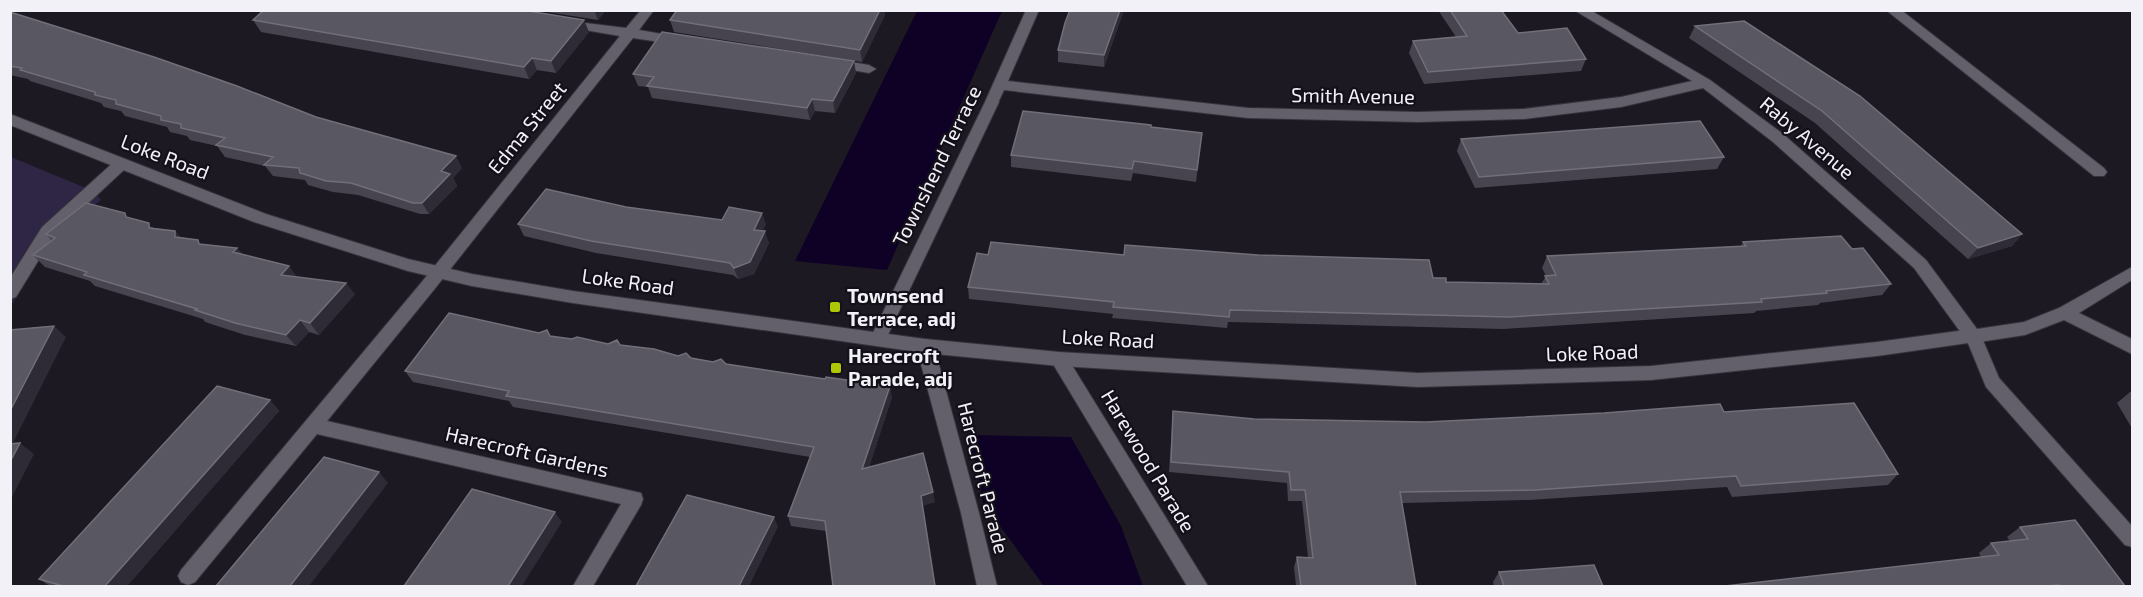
<svg xmlns="http://www.w3.org/2000/svg" width="2143" height="597" viewBox="0 0 2143 597" font-family="'Exo 2',sans-serif">
<rect width="100%" height="100%" fill="#1c1923"/>
<path fill="#2f2545" d="M11,157L93,191L101,200L54,234L11,306Z"/>
<path fill="#0f0025" d="M917,11H1002L887,270L795,261Z
M970,435L1071,437L1121,526L1143,586H1044L983,503Z"/>
<g fill="none" stroke-linecap="round" stroke-linejoin="round">
<g stroke="#36343b" stroke-width="2">
<path id="service" d="M1886,10H1901L2104,168L2107,172L2104,176H2094Z
M992,97L999,102L886,339L884,344L878,346L872,344L870,339L985,102Z
M121,159L126,160L128,164L126,168L54,235L16,297L10,299V278L42,227L116,160Z"/>
</g>
<g stroke="#36343b" stroke-width="2">
<path id="minor" d="M641,10H654L639,30L685,38L687,41L685,44L680,45L633,38L433,291L327,421L641,493L643,499L641,505L593,586H573L621,504L317,434L195,582L188,585L181,582L178,576L181,570L421,283L620,36L561,26L559,23L561,20L626,28Z
M1026,10H1039L1008,81L1248,108L1418,112L1523,109L1621,97L1692,81L1574,10H1590L1710,80L1783,134L1926,260L1977,329L2024,322L2059,308L2132,267V280L2079,313L2132,339V354L2064,320L2025,335L1973,343L1967,341L1914,268L1773,142L1703,88L1621,107L1523,119L1418,122L1248,118L1004,90L997,105H987L985,102Z
M833,59L869,65L876,69L869,73L828,66L826,63Z
M925,339L931,341L934,346L979,513L997,586H977L961,513L916,346L919,341Z
M1059,352L1065,354L1208,586H1187L1053,364L1050,359L1053,354Z"/>
</g>
<g stroke="#36343b" stroke-width="2">
<path id="tertiary" d="M10,114L266,214L408,259L472,274L573,291L925,339L1059,352L1418,373L1651,366L1877,342L1973,329L1979,331L1999,378L2132,526V547L2125,545L1986,387L1968,343L1877,356L1651,380L1418,387L1059,366L925,353L573,303L472,286L408,271L254,222L10,125Z"/>
</g>
<use href="#service" fill="#63606c" fill-rule="evenodd"/>
<use href="#minor" fill="#63606c" fill-rule="evenodd"/>
<use href="#tertiary" fill="#63606c" fill-rule="evenodd"/>
</g>
<path fill="#47444f" d="M535,10H606L598,20Z
M677,10H885V15L862,62L674,32L670,20Z
M1124,10L1104,67L1058,62V50Z
M1438,10H1501L1518,33L1586,59L1581,71L1424,84L1409,53L1413,41L1456,37Z
M10,12L462,168L453,178L457,186L429,214H420L358,195L333,192L308,185L305,180L273,176L265,166L225,157L217,146L190,140L187,136L170,132L167,127L125,116L121,111L104,107L101,103L30,81L28,79L10,75Z
M253,20L589,32L556,73L537,70L529,79L261,32Z
M1695,26L2022,234L2012,246L1968,259L1815,123L1689,38Z
M856,73L835,113L815,111L810,120L652,98L648,87L638,86L633,74Z
M1151,127L1202,133L1196,182L1133,173L1131,181L1011,167V155Z
M1461,139L1724,157L1717,169L1475,188L1457,151Z
M626,207L722,220L766,224L762,231L769,243L754,274L738,279L733,275L596,253L524,236L518,224Z
M130,218L154,228L175,231L181,238L201,244L237,248L242,254L297,277L355,294L319,335L309,332L296,346L245,335L205,322L203,319L95,286L90,281L45,267L33,255L52,241L46,234Z
M1743,242L1852,249L1891,284L1882,295L1820,303L1818,305L1756,311L1754,313L1503,329L1228,322L1227,328L1112,318L1113,314L969,299L968,287L988,255H1124L1433,278L1446,282L1541,284L1546,276L1542,268L1547,256L1741,246Z
M550,336L620,345L726,364L892,397L869,467L935,502L826,531L791,526L788,516L810,457L513,407L509,401L413,382L405,371Z
M2130,392H2133V430L2117,403Z
M270,400L279,411L127,586H50L39,579Z
M1173,411L1254,419L1426,422L1724,412L1898,474L1888,485L1732,497L1727,487L1529,500L1402,503L1416,586H1296L1294,567L1297,557H1308L1302,501H1288L1287,483L1169,472Z
M2020,527L2125,586H1725L1981,557L1979,553L1991,543L2010,541L2007,537Z
M1499,572L1603,586H1494L1493,582Z"/>
<path fill="#2e2b36" d="M594,10H606L598,20Z
M880,10H885V15L862,62L860,50Z
M1120,10H1124L1104,67V55Z
M584,20L589,32L556,73L551,61Z
M532,58L537,70L529,79L524,67Z
M854,61L856,73L835,113L833,101Z
M812,99L815,111L810,120L807,108Z
M456,156L462,168L453,178L457,186L429,214L422,203L441,171Z
M762,213L766,224L757,241L754,230Z
M175,231L185,243L175,237Z
M765,231L769,243L754,274L738,279L734,268Z
M2022,234L2012,246L1968,259L1978,248Z
M237,248L246,260L233,252Z
M289,266L298,278L281,275Z
M346,283L355,294L319,335L310,323Z
M300,320L309,332L296,346L286,335Z
M54,326L66,337L10,449V411Z
M890,386L892,397L865,479L862,469Z
M270,400L279,411L127,586H105Z
M20,443L34,454L10,501V462Z
M379,472L388,483L330,559L309,586H290Z
M933,492L935,502L922,506L921,496Z
M555,512L562,522L522,586H508Z
M774,517L778,527L749,586H739Z"/>
<path fill="#595761" stroke="#726f79" stroke-width="1.5" d="M264,10H522L584,20L551,61L532,58L524,67L253,20Z
M677,10H880L860,50L670,20Z
M1070,10H1120L1104,55L1058,50L1065,23Z
M1450,10H1501L1518,33L1567,28L1586,59L1428,72L1413,41L1467,36Z
M10,12L154,57L237,86L316,117L456,156L441,171L450,174L422,203H413L351,183L326,181L300,173L299,168L264,165L273,157L216,145L225,138L181,128V124L161,120V116L116,104V100L95,95V92L20,70L22,68L10,66Z
M1744,21L1860,96L2022,234L1978,248L1822,111L1695,26Z
M662,32L854,61L833,101L812,99L807,108L647,86L654,77L633,74Z
M1023,111L1151,125V127L1202,133L1197,170L1134,161L1132,169L1011,155Z
M1700,121L1724,157L1479,177L1461,139Z
M546,189L626,207L722,220L729,207L762,213L754,230L765,231L750,262L734,268L730,263L591,241L518,224Z
M86,203L125,213L126,217L149,223V228L175,231V237L198,240L199,244L237,248L233,252L289,266L281,275L346,283L310,323L300,320L286,335L235,323L195,310L197,309L84,275L87,272L33,255L55,238L46,234Z
M1841,236L1852,249L1863,248L1891,284L1826,291L1827,293L1761,299L1762,302L1509,317L1230,310L1229,317L1113,307L1114,302L968,287L977,253L988,255L991,242L1124,255L1125,245L1258,255L1429,260L1433,278H1446V282L1549,284L1545,276L1556,275L1547,256L1746,246L1743,242Z
M449,313L539,333L547,330L550,336L572,339L577,337L608,344L617,340L620,345L654,349L678,356L686,353L691,358L713,362L721,359L726,364L825,379L826,377L890,386L862,469L923,453L933,492L921,496L935,586H833L825,521L788,516L814,447L506,396L509,391L405,371Z
M54,326L10,411V330Z
M217,386L270,400L105,586H63L39,579Z
M1854,403L1898,474L1741,486L1736,476L1535,490L1400,492L1416,586H1301L1297,557L1313,558L1305,490H1291L1289,472L1171,462L1173,411L1254,419L1426,422L1604,413L1720,404L1724,412Z
M20,443L10,462V444Z
M324,457L379,472L290,586H216Z
M472,489L555,512L508,586H404Z
M687,495L774,517L739,586H636Z
M2075,520L2125,586H2061L2059,585L2043,586H1725L1999,555L1991,543L2028,539L2020,527Z
M1594,565L1603,586H1504L1499,572Z"/>
<g fill="#afc507" stroke="#131019" stroke-width="2">
<rect x="829" y="301" width="12" height="12" rx="3"/>
<rect x="830" y="362" width="12" height="12" rx="3"/>
</g>
<g text-anchor="middle" stroke-width="4.5" stroke-linejoin="round" paint-order="stroke">
<g font-size="20" fill="#f3f1f8" stroke="#131019">
<text transform="translate(1353 96) rotate(1)" y="7">Smith Avenue</text>
<text transform="translate(527 128) rotate(-51)" y="7">Edma Street</text>
<text transform="translate(1807 138) rotate(40)" y="7">Raby Avenue</text>
<text transform="translate(165 157) rotate(21)" y="7">Loke Road</text>
<text transform="translate(937 166) rotate(-64)" y="7">Townshend Terrace</text>
<text transform="translate(628 282) rotate(8)" y="7">Loke Road</text>
<text transform="translate(1108 339) rotate(3)" y="7">Loke Road</text>
<text transform="translate(1592 353) rotate(-2)" y="7">Loke Road</text>
<text transform="translate(527 452) rotate(13)" y="7">Harecroft Gardens</text>
<text transform="translate(1148 461) rotate(59)" y="7">Harewood Parade</text>
<text transform="translate(983 478) rotate(76)" y="7">Harecroft Parade</text>
</g>
<g font-size="20" font-weight="bold" fill="#f3f1f8" stroke="#131019" text-anchor="start">
<text x="847" y="303">Townsend<tspan x="847" dy="23">Terrace, adj</tspan></text>
<text x="848" y="363">Harecroft<tspan x="848" dy="23">Parade, adj</tspan></text>
</g>
</g>
<rect width="2143" height="597" fill="none" stroke="#f3f1f8" stroke-width="24"/>
</svg>
